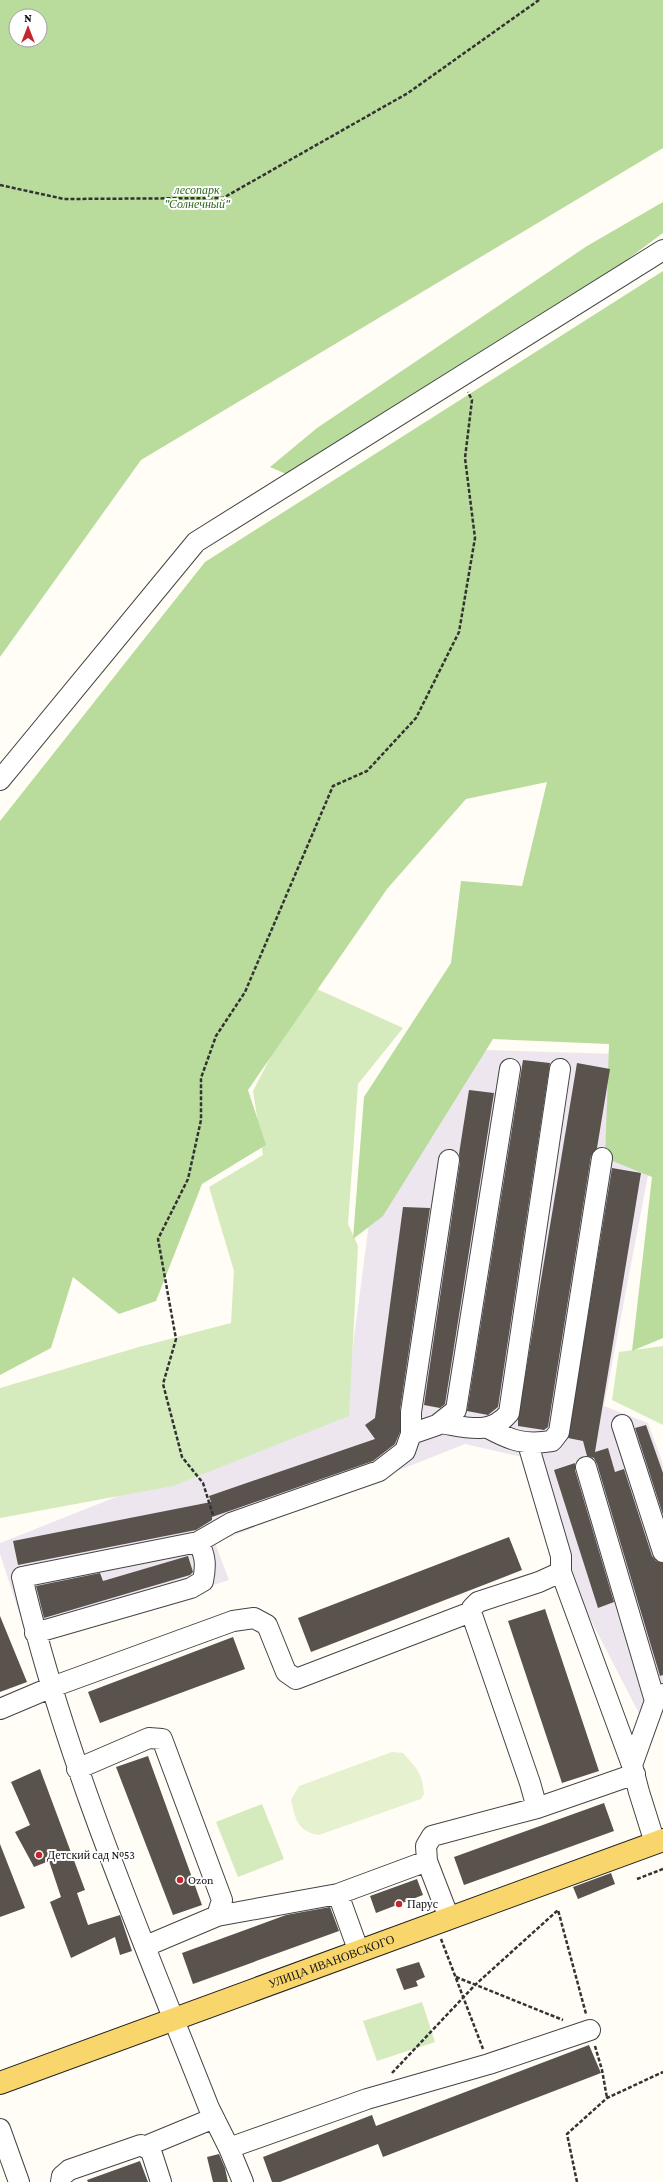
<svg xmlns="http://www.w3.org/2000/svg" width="663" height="2182" viewBox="0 0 663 2182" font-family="'Crimson Pro',serif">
<rect width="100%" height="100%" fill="#fffdf5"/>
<path fill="#eee6ef" d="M486,1050L617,1054L649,1170L604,1406L648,1423L663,1464V1706L645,1725L579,1597L522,1457L465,1444L215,1543L229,1580L29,1643L0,1554V1543L345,1406L371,1208Z"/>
<path fill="#d5ebbd" d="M308,985L403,1028L358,1084L348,1224L358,1246L349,1416L173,1486L0,1518V1388L139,1347L231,1323L234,1271L209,1187L263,1155L253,1091Z
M663,1346V1425L612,1400L619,1352Z
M262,1804L284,1859L238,1877L216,1822Z
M422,2002L435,2042L377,2061L363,2021Z"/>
<path fill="#b9dc9c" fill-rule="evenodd" d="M0,0H663V148L141,460L0,657ZM16,16H40V40H16Z
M663,202V233L570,302L286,474L270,467L317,428L587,246Z
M663,271V1338L632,1351L652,1177L605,1158L609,1044L493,1039L383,1216L353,1239L364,1097L451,963L461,881L522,886L547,782L466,799L387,889L248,1090L266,1145L202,1184L156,1301L119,1314L73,1277L51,1348L0,1375V821L205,562Z"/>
<path fill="#e6f2cf" d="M392,1752L403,1753C417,1769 422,1772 424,1794L421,1799L319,1835C297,1831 296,1820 291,1800L299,1786Z"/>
<path fill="#5a524d" d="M523,1060L550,1063L498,1407L488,1415L467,1411Z
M577,1063L610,1069L597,1148L591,1156L548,1427L544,1430L518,1426V1419Z
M469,1090L494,1093L445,1404L440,1408L424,1405L460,1162L459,1154Z
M612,1168L641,1173L595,1452L608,1448L615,1472L624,1469L652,1556L656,1561L663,1563V1675L660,1676L597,1464L594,1458L587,1456L583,1441L568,1438Z
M403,1207L430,1208L400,1410V1432L395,1444L373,1461L212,1517V1520L196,1530L18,1565L13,1541L211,1502L209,1496L375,1439L365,1425L375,1418Z
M646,1425L663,1473V1515L635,1428Z
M575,1463V1470L614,1602L598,1608L554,1470Z
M509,1537L522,1570L311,1652L298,1618Z
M188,1556L193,1572L190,1575L44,1618L36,1586L100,1573L103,1581Z
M545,1609L599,1771L562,1783L508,1621Z
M0,1616L27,1682L0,1692Z
M233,1637L245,1669L100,1723L88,1692Z
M148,1756L202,1905L173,1915L116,1767Z
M40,1769L85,1890L77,1893L88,1925L120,1915L132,1951L120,1955L115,1937L71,1958L50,1902L61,1897L49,1861L34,1867L15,1832L30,1825L11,1782Z
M604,1803L614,1831L464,1885L454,1857Z
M0,1844L25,1908L0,1917Z
M611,1873L615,1884L578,1899L573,1887Z
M417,1879L423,1895L376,1913L370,1896Z
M330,1907L339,1931L193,1984L182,1953L286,1915Z
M419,1962L425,1977L416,1981L418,1986L404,1990L396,1969Z
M589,2045L601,2073L383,2157L378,2144L280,2182H272L263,2157L372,2115L376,2126Z
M219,2154L225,2168L228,2182H213L207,2157Z
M140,2161L148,2182H88L87,2180Z"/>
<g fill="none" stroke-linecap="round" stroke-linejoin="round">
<g stroke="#444" stroke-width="22">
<path id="minor" d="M0,780L196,542L663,250
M440,1423C466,1427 490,1436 509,1413L560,1069
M622,1425L663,1552
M488,1428C512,1441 524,1445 552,1441L559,1432L602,1158
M411,1434L437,1425L456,1410L510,1069
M528,1444L561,1556V1572L539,1582L478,1602L472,1608L471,1612L530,1783L537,1808
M586,1467L655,1701
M561,1572L632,1765L639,1792L655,1843
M35,1633L191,1588L203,1581C206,1566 206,1556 198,1542
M0,1709L52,1687L233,1621L254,1618L267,1625L286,1672L296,1679L471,1612
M632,1765L655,1701L663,1694
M77,1769L149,1738L162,1739L222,1900L217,1916L146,1946
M427,1861L449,1918
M338,1894L359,1952
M217,1916L338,1894L427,1861L426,1846L432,1836L537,1808L635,1774
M0,2129L19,2182
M147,2147L151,2144L214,2118
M229,2148L367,2099L489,2064L590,2030
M61,2182L62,2176L69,2170L141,2145L151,2151L161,2182
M243,2182L229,2148L209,2108C140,1933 65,1760 22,1577L198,1542L231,1523L379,1471L405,1451L411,1434V1412L449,1160"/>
</g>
<g stroke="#222" stroke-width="24">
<g id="major">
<path id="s1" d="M0,2083L663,1840"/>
</g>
</g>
<path stroke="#333" stroke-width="2.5" stroke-dasharray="4 2" stroke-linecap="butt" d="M0,185L64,199L223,198L408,93L539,0
M213,1515L203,1483L182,1457L163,1384L176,1339L158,1239L188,1179L201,1120V1078L216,1036L245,992L333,786L367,771L416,718L459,632L475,538L465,458L472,400L468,392
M637,1879L663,1869
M441,1939L483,2049
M456,1977L563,2020
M595,2046L602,2070L607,2098
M392,2073L475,1985L558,1910L586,2014
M577,2182L567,2134L607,2098L663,2072"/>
<use href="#minor" stroke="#fff" stroke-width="20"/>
<use href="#major" stroke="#f9d66b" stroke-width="22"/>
</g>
<g fill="#c4262e" stroke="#fff" stroke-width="1.5">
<circle cx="39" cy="1855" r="4"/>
<circle cx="180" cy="1880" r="4"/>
<circle cx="399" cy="1904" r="4"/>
</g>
<g text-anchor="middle" stroke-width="4" stroke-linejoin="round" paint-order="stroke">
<g font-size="12" font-style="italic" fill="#2f6b1f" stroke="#fff">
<text x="197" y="194">лесопарк<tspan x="197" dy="14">"Солнечный"</tspan></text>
</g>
<g font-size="12" fill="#111" stroke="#fff" text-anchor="start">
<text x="47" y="1859">Детский сад №53</text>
<text x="188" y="1884">Ozon</text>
<text x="407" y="1908">Парус</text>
</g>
<g font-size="12" fill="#111" stroke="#fff">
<text dy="4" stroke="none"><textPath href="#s1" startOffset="353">УЛИЦА ИВАНОВСКОГО</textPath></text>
</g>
</g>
<g transform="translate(28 28)"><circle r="19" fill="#ffffff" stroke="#a0a0a0"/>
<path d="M0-3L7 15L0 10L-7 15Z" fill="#c4262e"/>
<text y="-6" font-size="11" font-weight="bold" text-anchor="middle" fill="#111111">N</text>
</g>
</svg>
